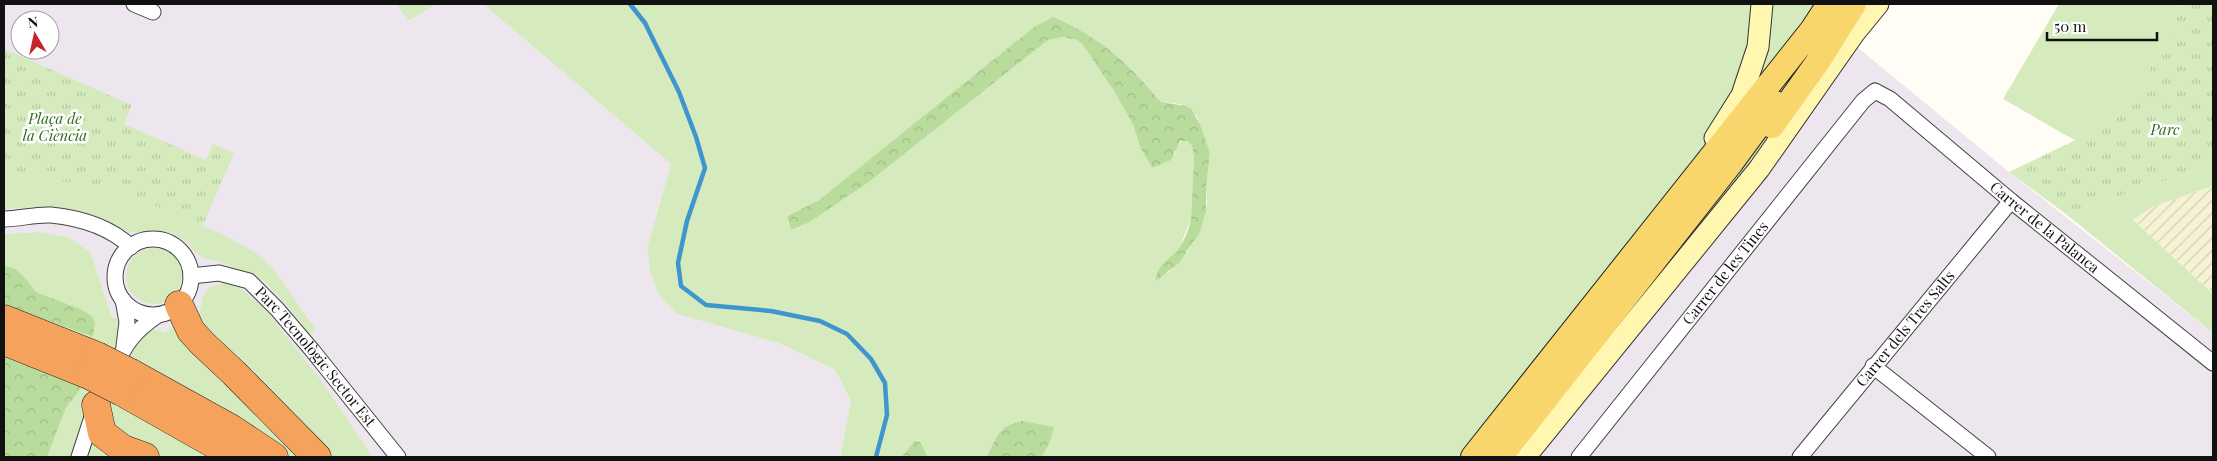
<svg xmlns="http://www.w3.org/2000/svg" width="2217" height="461" viewBox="0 0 2217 461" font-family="'Playfair Display',serif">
<defs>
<pattern id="farmland-furrows" width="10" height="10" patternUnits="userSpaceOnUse" patternTransform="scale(1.25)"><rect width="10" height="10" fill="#f6f3d4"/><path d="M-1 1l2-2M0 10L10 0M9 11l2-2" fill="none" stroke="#d2cfb5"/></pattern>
<pattern id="forest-crowns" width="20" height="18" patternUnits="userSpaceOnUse" patternTransform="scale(1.25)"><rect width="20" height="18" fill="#b9dc9c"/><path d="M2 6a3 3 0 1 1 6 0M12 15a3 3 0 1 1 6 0" fill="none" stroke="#9ebc85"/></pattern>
<pattern id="park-tufts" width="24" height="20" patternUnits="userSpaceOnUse" patternTransform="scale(1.25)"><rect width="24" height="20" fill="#d5ebbd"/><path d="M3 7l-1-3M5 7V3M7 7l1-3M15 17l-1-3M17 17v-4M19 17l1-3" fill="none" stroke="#b6c8a1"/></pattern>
</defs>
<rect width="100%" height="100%" fill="#fffdf5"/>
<path fill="#eee6ef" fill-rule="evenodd" d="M4,4H396L409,21L436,4H483L671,164L647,248L650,272L659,296L677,314L781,344L835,370L851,401L840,457H373L321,380L202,298L200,310L164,332L112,317L91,253L36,232L4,234ZM20,20H50V50H20Z
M1857,47L2009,172L2213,333V457H1531Z"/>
<path fill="url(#farmland-furrows)" d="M2213,186V294L2133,220L2152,207Z"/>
<path fill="#d5ebbd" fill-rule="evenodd" d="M396,4H436L409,21Z
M483,4H1889L1531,457H1042L1052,433L1022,421C998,426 996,438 986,457H928L924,449L914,441L902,457H840L851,401L835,370L781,344L677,314L659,296L650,272L647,248L671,164ZM1053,18C1104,40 1125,60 1161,102L1180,104L1197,116L1210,153L1206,189L1207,204L1202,225L1188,251L1168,273L1156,274L1180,247L1191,219L1194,157L1192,146L1187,141C1177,139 1177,147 1175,154L1152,168L1140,147L1133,125L1114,91L1083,45L1077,40L1063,37L1048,40L869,182L810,222L791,230L787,216L819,200L1034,27Z
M2059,4H2178L2173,26L2150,69L2113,122L2076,141L2003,99Z
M2213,165V186L2152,207L2133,220L2213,294V333L2067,215L2081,209Z
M4,173L95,186L145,201L224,235L256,253L273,268L316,330L309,334L290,309L264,281L221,262L203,258L195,252L187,242L171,233L128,232L78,211L50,207L4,209Z
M36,232L68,237L91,253L112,317L164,332L200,310L202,298L209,287L224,283L239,287L264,308L321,380L373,457H47L66,408L83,386L4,355V305L93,337L78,308L36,292L28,281L16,269L4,265V234Z
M126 276a28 28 0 1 1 56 0a28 28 0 1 1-56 0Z"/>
<path fill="url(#forest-crowns)" d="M1053,17C1104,40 1125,60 1161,102L1186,106L1192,110L1200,124L1210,153L1206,189V211L1200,232L1179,263L1156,281C1154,266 1174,257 1181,245C1186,237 1189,228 1191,219L1194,157L1192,146L1187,141H1180L1171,160L1152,168L1140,147L1133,125L1114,91L1083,45L1077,40L1063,37L1048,40L869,182L810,222L791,230L787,216L819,200L1034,27Z
M4,265L16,269L28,281L36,292L78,308L92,316L95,323L93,337L4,305Z
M4,355L83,386L66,408L47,457H4Z
M1022,421L1054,427L1050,441L1042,457H986C997,438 997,426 1022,421Z
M914,441L920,442L928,457H902Z"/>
<path fill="url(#park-tufts)" d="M2178,4H2213V165L2081,209L2067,215L2009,172L2113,122L2150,69L2173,26Z
M4,49L132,105L124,124L206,160L213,144L234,153L202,227L145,201L95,186L4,173Z"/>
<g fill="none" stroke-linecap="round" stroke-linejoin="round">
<path stroke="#3f96cf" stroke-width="4.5" d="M630,4L645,23L679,92L696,137L705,168L687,221L678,263L681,286L706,305L771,311L820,321L847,334L871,359L885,383L887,415L876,457"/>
<g stroke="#444" stroke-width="17">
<g id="street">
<path d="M134,4L153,12"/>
<path d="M4,219C19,219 36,214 51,215C80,218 110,227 131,247"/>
<circle cx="153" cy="277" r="38"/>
<path id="s1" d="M191,276L219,273L249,281L277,309L312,350L398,457"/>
<path d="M123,300L127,322L124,346"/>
<path d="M1873,366L1988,457"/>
<path d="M113,370C126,343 133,332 158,315"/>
<path d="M79,457L93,414"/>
<path id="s2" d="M1579,457L1863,101L1875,91L1890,99L2011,201L2213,363"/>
<path id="s3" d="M1800,457L2011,201"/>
</g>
</g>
<g stroke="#333" stroke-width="23">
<path id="secondary" d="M1715,138L1742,95L1758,47L1762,4
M1525,457L1759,169L1855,32L1878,4"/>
</g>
<g stroke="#222" stroke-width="26">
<path id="primary" d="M1772,126L1817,63L1854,4
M1473,457L1812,30L1829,4
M1500,457L1731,163L1775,103"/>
</g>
<g stroke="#222" stroke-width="29">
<path id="highway" d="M179,305L191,331L203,344L234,373L317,457
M4,319L97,356
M4,341L89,375
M131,373L232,429L274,457
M122,392L221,448L234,457
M96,405L102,433L123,449L145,457"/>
</g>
<use href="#street" stroke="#fff" stroke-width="15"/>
<use href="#secondary" stroke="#fff6b0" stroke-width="21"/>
<use href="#primary" stroke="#f9d66b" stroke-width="24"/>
<use href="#highway" stroke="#f5a25d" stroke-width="28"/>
<g stroke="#222" stroke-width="29" stroke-linecap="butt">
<path id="highway-bridge" d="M97,356L131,373
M89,375L122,392"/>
</g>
<use href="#highway-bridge" stroke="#f5a25d" stroke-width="28"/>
</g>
<g text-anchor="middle" stroke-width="5" stroke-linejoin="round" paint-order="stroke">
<g font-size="15" font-style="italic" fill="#2f6b1f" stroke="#fff">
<text x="55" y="124">Plaça de<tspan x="55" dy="17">la Ciència</tspan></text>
<text x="2165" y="135">Parc</text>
</g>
<g font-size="15" fill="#111" stroke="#fff">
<text dy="5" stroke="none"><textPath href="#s2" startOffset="689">Carrer de la Palanca</textPath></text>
<text dy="5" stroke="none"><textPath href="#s2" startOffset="235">Carrer de les Tines</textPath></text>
<text dy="5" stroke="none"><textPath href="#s3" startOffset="166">Carrer dels Tres Salts</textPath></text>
<text dy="5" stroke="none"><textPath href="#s1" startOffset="160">Parc Tecnològic Sector Est</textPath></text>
</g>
</g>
<rect width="2217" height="461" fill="none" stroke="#111111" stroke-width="10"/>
<g transform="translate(35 35) rotate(351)"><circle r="24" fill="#ffffff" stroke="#a0a0a0"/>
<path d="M0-4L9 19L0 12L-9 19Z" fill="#c4262e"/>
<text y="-8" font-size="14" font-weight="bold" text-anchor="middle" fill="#111111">N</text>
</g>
<path d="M2047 32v8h110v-8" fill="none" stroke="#111111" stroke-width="2.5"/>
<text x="2054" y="32" font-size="15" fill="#111111" stroke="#ffffff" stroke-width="4" paint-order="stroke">50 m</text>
</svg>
